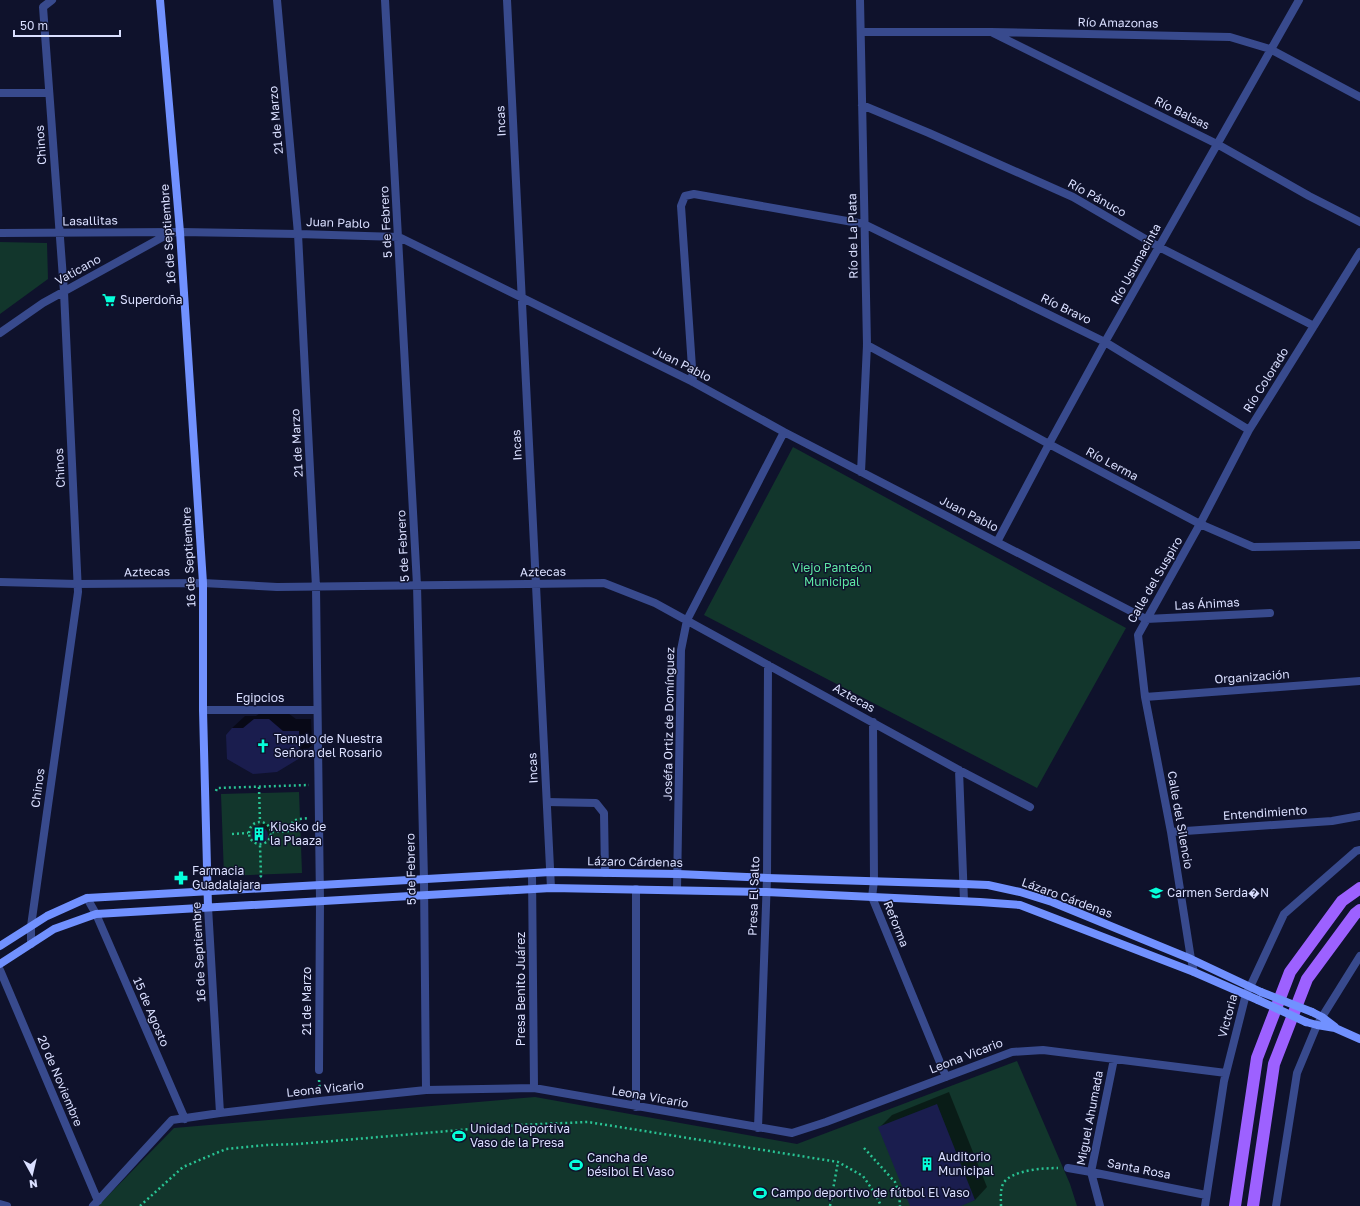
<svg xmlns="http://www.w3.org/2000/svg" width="1360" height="1206" viewBox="0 0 1360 1206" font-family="'Golos Text',sans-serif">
<rect width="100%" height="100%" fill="#0f122c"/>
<path fill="#12362c" d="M0,242L47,243L48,279L0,314Z
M793,447L1126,628L1037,788L704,615Z
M299,792L302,873L224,876L221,794Z
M1017,1061L1070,1184L1077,1206H98L174,1128L535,1097L797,1144Z"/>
<path fill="#0007" d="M267,708H281L296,719H311L312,745L299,757L232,728L245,716H256Z
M262,823L266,824L269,827L270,834L261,843L257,842L253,836L252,832Z
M949,1092L987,1187L975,1200L959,1206H911L880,1127L892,1115Z"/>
<path fill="#1a1d4e" d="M254,719H269L283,731H299L300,758L277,772L253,774L227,759L226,735L232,728H243Z
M252 835a8 8 0 1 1 16 0a8 8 0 1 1-16 0Z
M937,1104L975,1200L961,1206H910L878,1127Z"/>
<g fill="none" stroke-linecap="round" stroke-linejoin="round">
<path stroke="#29c494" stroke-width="2.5" stroke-dasharray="2 3" stroke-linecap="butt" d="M259,787L260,822
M216,791L217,788L309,785
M249 833a11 11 0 1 1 22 0a11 11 0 1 1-22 0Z
M272,832L289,831L293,821L299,819L309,818
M232,834L248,833
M260,877L261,876L260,845
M319,1080L320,1091
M864,1148L895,1182L899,1193L900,1206
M140,1206L183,1167L226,1149L267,1145L298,1144L518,1125L588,1122L838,1162L863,1176L876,1195L881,1206
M830,1206L838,1162
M1001,1206C1001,1200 1000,1190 1003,1184C1010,1170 1044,1168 1058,1168"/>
<path stroke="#384a8d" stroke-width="8" d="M547,802L596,803L604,813L605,873
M1068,1168L1091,1172"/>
<path stroke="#384a8d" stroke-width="8" d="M277,0L298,234L316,587L320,901L319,1070
M385,0L417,585L424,880L426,1090
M507,0L551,888
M860,0L867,345L861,472
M861,32H991L1230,37L1270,49L1360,97
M993,33L1217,144L1309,196L1360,222
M0,93H49
M862,105L929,133L1073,197L1159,247L1314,326
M0,233L180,232L298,234L399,237L693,382L784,432L1146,619L1270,613
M0,333L43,303L170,233
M867,345L1049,444L1200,524L1253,547L1360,545
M693,382L681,206L685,196L694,194L864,224L1105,342L1249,430
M997,542L1049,444L1105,342L1299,0
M0,582L77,584L203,583L277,587L604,583L655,603L959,770L1030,807
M1145,697L1360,681
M203,710H317
M873,722L874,881L872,897L946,1077
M959,770L964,901
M1171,832L1332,821L1360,816
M532,874L534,1088
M677,890L681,650L687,620L784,432
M87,898L96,914L185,1119
M208,907L220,1113
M31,944V926L78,592L64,292L43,7L52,0
M0,970L98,1201
M1194,972L1191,959L1171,832L1145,697L1138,635L1200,524L1249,430L1360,252
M636,1107V889
M758,1128L767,878L768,665
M1091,1172L1206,1195
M0,1204L7,1206
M93,1206L172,1120L220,1113L320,1101L426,1090L534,1088L792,1133L826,1122L1012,1052L1043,1050L1226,1073
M1100,1206L1091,1172L1114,1059
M1205,1206L1224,1081L1246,994L1250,987L1284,914L1356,851L1360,850
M1276,1206L1297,1073L1317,1025L1360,956"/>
<path stroke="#7191ff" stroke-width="8" d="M160,0L180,232L203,583V710L208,907
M0,946L47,916L87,898L551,872L678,874L767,878L964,884L988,885L1020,892L1052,902L1191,959L1261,992
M0,964L54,929L96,914L551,888L766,892L980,902L1020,905L1194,972L1258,1000
M1312,1012L1322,1017L1335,1027
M1306,1022L1317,1025L1335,1028L1360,1039"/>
<path stroke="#9d61ff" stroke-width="12" d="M1235,1206L1257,1058L1290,972L1342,901L1360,888
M1253,1206L1274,1064L1307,979L1355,914L1360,910"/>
<path stroke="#7191ff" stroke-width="8" d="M1261,992L1312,1012
M1258,1000L1306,1022"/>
</g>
<defs>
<g id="supermarket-bare" transform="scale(1.08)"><path d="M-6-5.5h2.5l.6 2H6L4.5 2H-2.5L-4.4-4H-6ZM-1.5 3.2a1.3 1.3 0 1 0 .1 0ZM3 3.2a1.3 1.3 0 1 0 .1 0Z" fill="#06ffda" stroke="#0f122c" stroke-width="2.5" paint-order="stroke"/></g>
<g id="church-bare" transform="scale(1.08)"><path d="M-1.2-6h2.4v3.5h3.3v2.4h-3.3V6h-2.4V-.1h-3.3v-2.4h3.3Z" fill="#06ffda" stroke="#0f122c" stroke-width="2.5" paint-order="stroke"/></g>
<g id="building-bare" transform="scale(1.08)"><path d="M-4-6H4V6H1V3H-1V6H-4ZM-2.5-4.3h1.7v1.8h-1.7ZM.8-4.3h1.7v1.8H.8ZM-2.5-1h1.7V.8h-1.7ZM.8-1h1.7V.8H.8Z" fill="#06ffda" stroke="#0f122c" stroke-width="2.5" paint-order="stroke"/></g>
<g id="pharmacy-bare" transform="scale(1.08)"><path d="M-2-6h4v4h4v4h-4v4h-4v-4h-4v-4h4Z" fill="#06ffda" stroke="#0f122c" stroke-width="2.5" paint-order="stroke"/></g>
<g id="school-bare" transform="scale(1.08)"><path d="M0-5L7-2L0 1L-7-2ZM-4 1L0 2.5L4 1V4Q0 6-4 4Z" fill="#06ffda" stroke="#0f122c" stroke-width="2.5" paint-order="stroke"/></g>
<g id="stadium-bare" transform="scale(1.08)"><path d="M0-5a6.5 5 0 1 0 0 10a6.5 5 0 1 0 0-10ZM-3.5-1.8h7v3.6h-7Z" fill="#06ffda" stroke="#0f122c" stroke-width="2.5" paint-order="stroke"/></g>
</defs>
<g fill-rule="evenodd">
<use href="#supermarket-bare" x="109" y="300"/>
<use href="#church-bare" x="263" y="746"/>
<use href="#building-bare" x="259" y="834"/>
<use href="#pharmacy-bare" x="181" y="878"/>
<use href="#school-bare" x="1156" y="893"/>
<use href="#stadium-bare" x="459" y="1136"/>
<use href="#building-bare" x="927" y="1164"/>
<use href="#stadium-bare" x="576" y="1165"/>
<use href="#stadium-bare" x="760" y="1193"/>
</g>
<g text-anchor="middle" stroke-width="3" stroke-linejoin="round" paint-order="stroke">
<g font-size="12" fill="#dadfff" stroke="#0f122c">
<text transform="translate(1118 23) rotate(1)" y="4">Río Amazonas</text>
<text transform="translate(1182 113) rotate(26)" y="4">Río Balsas</text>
<text transform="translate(276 120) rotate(-95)" y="4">21 de Marzo</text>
<text transform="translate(501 121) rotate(-93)" y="4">Incas</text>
<text transform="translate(41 145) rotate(-94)" y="4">Chinos</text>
<text transform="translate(1097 198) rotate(29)" y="4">Río Pánuco</text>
<text transform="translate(90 221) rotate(-1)" y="4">Lasallitas</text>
<text transform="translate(386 222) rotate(-93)" y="4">5 de Febrero</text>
<text transform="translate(338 223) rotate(2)" y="4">Juan Pablo</text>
<text transform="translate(168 234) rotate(-94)" y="4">16 de Septiembre</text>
<text transform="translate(853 236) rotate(-91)" y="4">Río de La Plata</text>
<text transform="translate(1136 264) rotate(-61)" y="4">Río Usumacinta</text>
<text transform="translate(78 270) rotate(-29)" y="4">Vaticano</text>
<text transform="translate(1066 309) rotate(26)" y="4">Río Bravo</text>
<text transform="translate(682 364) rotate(27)" y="4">Juan Pablo</text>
<text transform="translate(1266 380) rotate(-58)" y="4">Río Colorado</text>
<text transform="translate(297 443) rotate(-93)" y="4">21 de Marzo</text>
<text transform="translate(517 445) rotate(-93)" y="4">Incas</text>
<text transform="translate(1112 464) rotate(28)" y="4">Río Lerma</text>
<text transform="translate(60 468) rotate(-93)" y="4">Chinos</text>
<text transform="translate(969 514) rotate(27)" y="4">Juan Pablo</text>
<text transform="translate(403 546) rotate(-93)" y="4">5 de Febrero</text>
<text transform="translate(189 557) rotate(-93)" y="4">16 de Septiembre</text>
<text transform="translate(147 572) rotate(-1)" y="4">Aztecas</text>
<text transform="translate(543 572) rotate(-1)" y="4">Aztecas</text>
<text transform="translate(1155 580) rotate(-60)" y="4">Calle del Suspiro</text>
<text transform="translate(1207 604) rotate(-3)" y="4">Las Ánimas</text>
<text transform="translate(1252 677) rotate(-4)" y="4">Organización</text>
<text x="260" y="702">Egipcios</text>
<text transform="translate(854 698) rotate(29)" y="4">Aztecas</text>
<text transform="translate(669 724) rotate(-89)" y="4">Joséfa Ortiz de Domínguez</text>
<text transform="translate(533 768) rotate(-93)" y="4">Incas</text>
<text transform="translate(38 788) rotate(-82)" y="4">Chinos</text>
<text transform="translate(1265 813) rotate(-4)" y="4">Entendimiento</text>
<text transform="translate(1180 820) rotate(80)" y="4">Calle del Silencio</text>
<text transform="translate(635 862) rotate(1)" y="4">Lázaro Cárdenas</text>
<text transform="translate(411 869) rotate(-91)" y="4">5 de Febrero</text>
<text transform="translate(754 896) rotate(-88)" y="4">Presa El Salto</text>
<text transform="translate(1067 898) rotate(20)" y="4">Lázaro Cárdenas</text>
<text transform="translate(896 924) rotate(68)" y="4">Reforma</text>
<text transform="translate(199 952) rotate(-93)" y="4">16 de Septiembre</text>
<text transform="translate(521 989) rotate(-90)" y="4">Presa Benito Juárez</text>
<text transform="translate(307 1001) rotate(-90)" y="4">21 de Marzo</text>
<text transform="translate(151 1012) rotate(67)" y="4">15 de Agosto</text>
<text transform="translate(1228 1016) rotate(-75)" y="4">Victoria</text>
<text transform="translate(966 1056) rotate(-21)" y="4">Leona Vicario</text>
<text transform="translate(60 1081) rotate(67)" y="4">20 de Noviembre</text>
<text transform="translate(325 1089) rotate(-6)" y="4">Leona Vicario</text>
<text transform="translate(650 1097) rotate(10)" y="4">Leona Vicario</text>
<text transform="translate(1090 1118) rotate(-79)" y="4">Miguel Ahumada</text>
<text transform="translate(1139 1169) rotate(11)" y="4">Santa Rosa</text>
</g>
<g font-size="12" fill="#dadfff" stroke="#0f122c" text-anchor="start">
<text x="120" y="304">Superdoña</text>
<text x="274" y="743">Templo de Nuestra<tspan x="274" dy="14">Señora del Rosario</tspan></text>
<text x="270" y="831">Kiosko de<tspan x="270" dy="14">la Plaaza</tspan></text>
<text x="192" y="875">Farmacia<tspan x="192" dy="14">Guadalajara</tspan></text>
<text x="1167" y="897">Carmen Serda�N</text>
<text x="470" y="1133">Unidad Deportiva<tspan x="470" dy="14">Vaso de la Presa</tspan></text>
<text x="938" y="1161">Auditorio<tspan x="938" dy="14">Municipal</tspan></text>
<text x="587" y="1162">Cancha de<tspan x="587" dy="14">bésibol El Vaso</tspan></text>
<text x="771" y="1197">Campo deportivo de fútbol El Vaso</text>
</g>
<g font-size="12" fill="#5ee7a3" stroke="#0f122c">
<text x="832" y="572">Viejo Panteón<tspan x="832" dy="14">Municipal</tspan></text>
</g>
</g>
<g transform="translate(32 1174) rotate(172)" stroke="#0f122c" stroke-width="3" paint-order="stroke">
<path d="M0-3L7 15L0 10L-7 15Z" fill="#dadfff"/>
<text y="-6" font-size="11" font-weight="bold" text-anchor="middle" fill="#dadfff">N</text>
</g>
<path d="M14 30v6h106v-6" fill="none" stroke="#dadfff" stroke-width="2"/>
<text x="20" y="30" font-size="12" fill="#dadfff" stroke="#0f122c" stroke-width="3" paint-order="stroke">50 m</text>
</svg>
